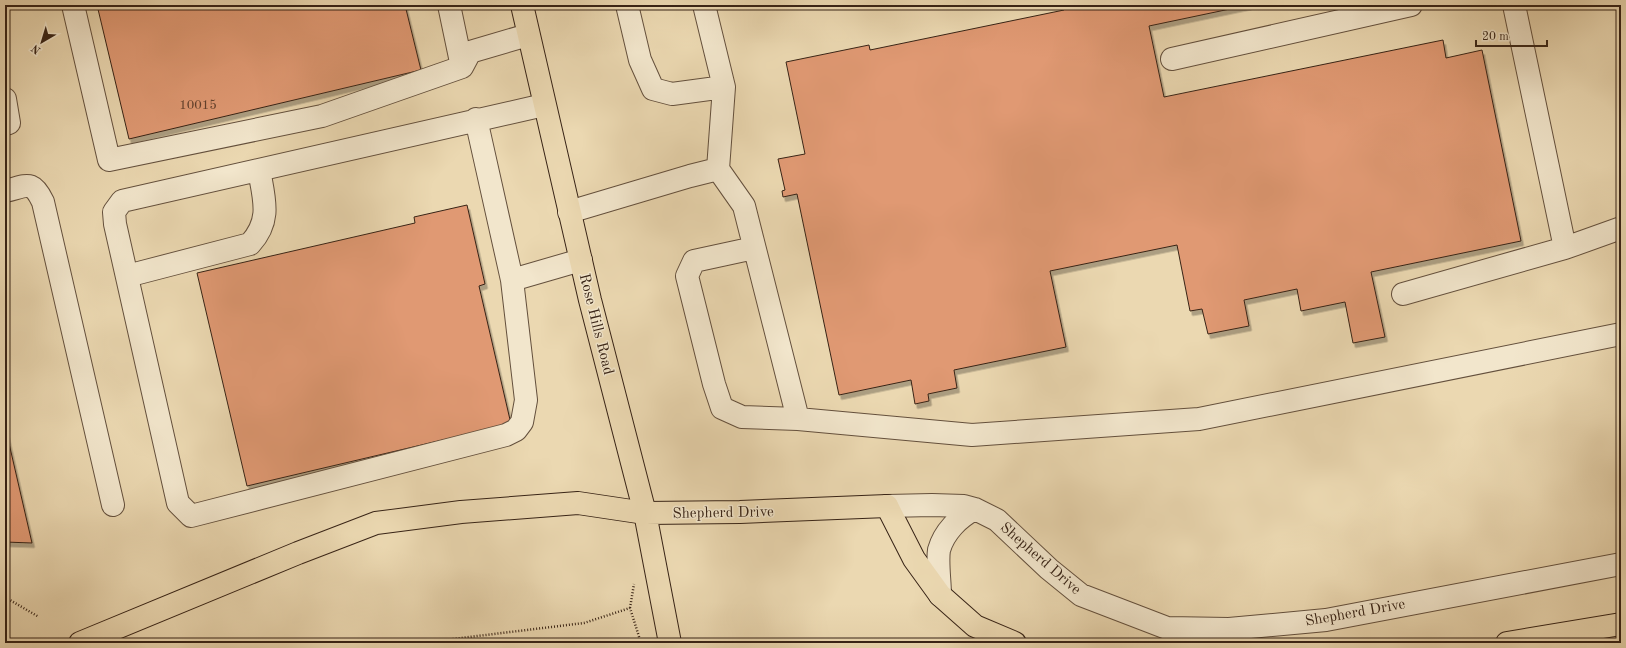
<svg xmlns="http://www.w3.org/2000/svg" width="1626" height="648" viewBox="0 0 1626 648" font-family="'Old Standard TT',serif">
<defs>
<filter id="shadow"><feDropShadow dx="2.5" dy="4.5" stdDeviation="0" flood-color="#0004"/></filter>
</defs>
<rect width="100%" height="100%" fill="#ebd8b1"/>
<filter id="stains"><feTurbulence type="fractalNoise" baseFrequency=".005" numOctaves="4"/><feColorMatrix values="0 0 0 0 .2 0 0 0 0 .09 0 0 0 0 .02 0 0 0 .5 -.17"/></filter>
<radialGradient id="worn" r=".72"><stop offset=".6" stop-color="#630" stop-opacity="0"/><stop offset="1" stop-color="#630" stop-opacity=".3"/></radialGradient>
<path fill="#e09973" stroke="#372316" filter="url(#shadow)" d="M97,5H405L421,70L129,139Z
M1063,5H1249L1149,26L1164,97L1443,40L1446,58L1482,50L1521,241L1371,272L1385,337L1353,343L1345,302L1301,311L1297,289L1244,300L1249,326L1208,334L1202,309L1190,311L1177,245L1050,271L1066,347L954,370L957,388L928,394L929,401L915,404L911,380L839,395L797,194L783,197L782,191L785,190L778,159L805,154L786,62L869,45L870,50L1064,10Z
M467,205L485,284L479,286L511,424L247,486L197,273L415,223L414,217Z
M5,426L32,543L5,542Z"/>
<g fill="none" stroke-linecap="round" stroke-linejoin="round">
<g stroke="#64503d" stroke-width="24">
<path id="minor" d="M73,5L109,160L322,116L462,67L470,52L528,35
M449,5L462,67
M627,5L640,60L653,89L672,94L724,87
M1172,59L1411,5
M5,99L9,123L5,124
M476,119L512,280L526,400L522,422L516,430L506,435L191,516L178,503L115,224L114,212L122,201L544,105
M718,169L744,206L798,419L972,435L1199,419L1621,334
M5,191C27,186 32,179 43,202L113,505
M569,212L690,176L718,169L724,87L704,5
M754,248L694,261L687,276L714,384L722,408L742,417L798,419
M1565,248L1621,228
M127,276L250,244C272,220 264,199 259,170
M512,280L581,260
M1403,294L1565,248L1514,5
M887,506L932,505L964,506L975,509L997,520L1049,569L1081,595L1167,628L1229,629L1326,620L1621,564
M940,595C940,582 937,562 939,550C944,532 959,517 975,509"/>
</g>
<g stroke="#372316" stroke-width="24">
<path id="major" d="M522,5L590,300L645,513L670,643
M645,513L740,512L887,506"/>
</g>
<g stroke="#372316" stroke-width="24">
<path id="highway" d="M887,506L914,559L940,595L975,626L1015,643
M80,643L298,553L376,523L461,512L578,503L645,513
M1507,643L1621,624"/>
</g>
<path stroke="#372316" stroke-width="2.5" stroke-dasharray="1 2" stroke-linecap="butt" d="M5,600L8,599L39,617
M630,608L634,584
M420,643L584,623L630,608L641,643"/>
<use href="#minor" stroke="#f2e6cc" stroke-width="22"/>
<use href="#major" stroke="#ebd8b1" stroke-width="22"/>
<use href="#highway" stroke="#ebd8b1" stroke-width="22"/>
</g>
<g text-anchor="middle" stroke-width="3" stroke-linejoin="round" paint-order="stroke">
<g font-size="13" fill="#61402d">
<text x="198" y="109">10015</text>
</g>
<g font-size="15" fill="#372316" stroke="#f2e6cc">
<text transform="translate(597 324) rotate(76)" y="5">Rose Hills Road</text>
<text transform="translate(723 512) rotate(-1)" y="5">Shepherd Drive</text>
<text transform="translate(1041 558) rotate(41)" y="5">Shepherd Drive</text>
<text transform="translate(1355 612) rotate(-10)" y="5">Shepherd Drive</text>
</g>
</g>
<rect width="1626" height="648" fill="none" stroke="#ebd8b1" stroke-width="20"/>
<rect x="6" y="6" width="1614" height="636" fill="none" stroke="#372316" stroke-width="2"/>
<rect x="10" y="10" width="1606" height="628" fill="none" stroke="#372316"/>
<g transform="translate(42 42) rotate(218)" stroke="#f2e6cc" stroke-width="3" paint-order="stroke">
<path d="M0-3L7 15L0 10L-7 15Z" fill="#372316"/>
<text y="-6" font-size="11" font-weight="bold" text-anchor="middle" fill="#372316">N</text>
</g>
<path d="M1476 40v6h71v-6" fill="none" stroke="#372316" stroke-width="2"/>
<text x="1482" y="40" font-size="12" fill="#372316" stroke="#f2e6cc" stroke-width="3" paint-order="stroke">20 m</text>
<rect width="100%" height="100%" filter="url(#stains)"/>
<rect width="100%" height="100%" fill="url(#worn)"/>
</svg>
